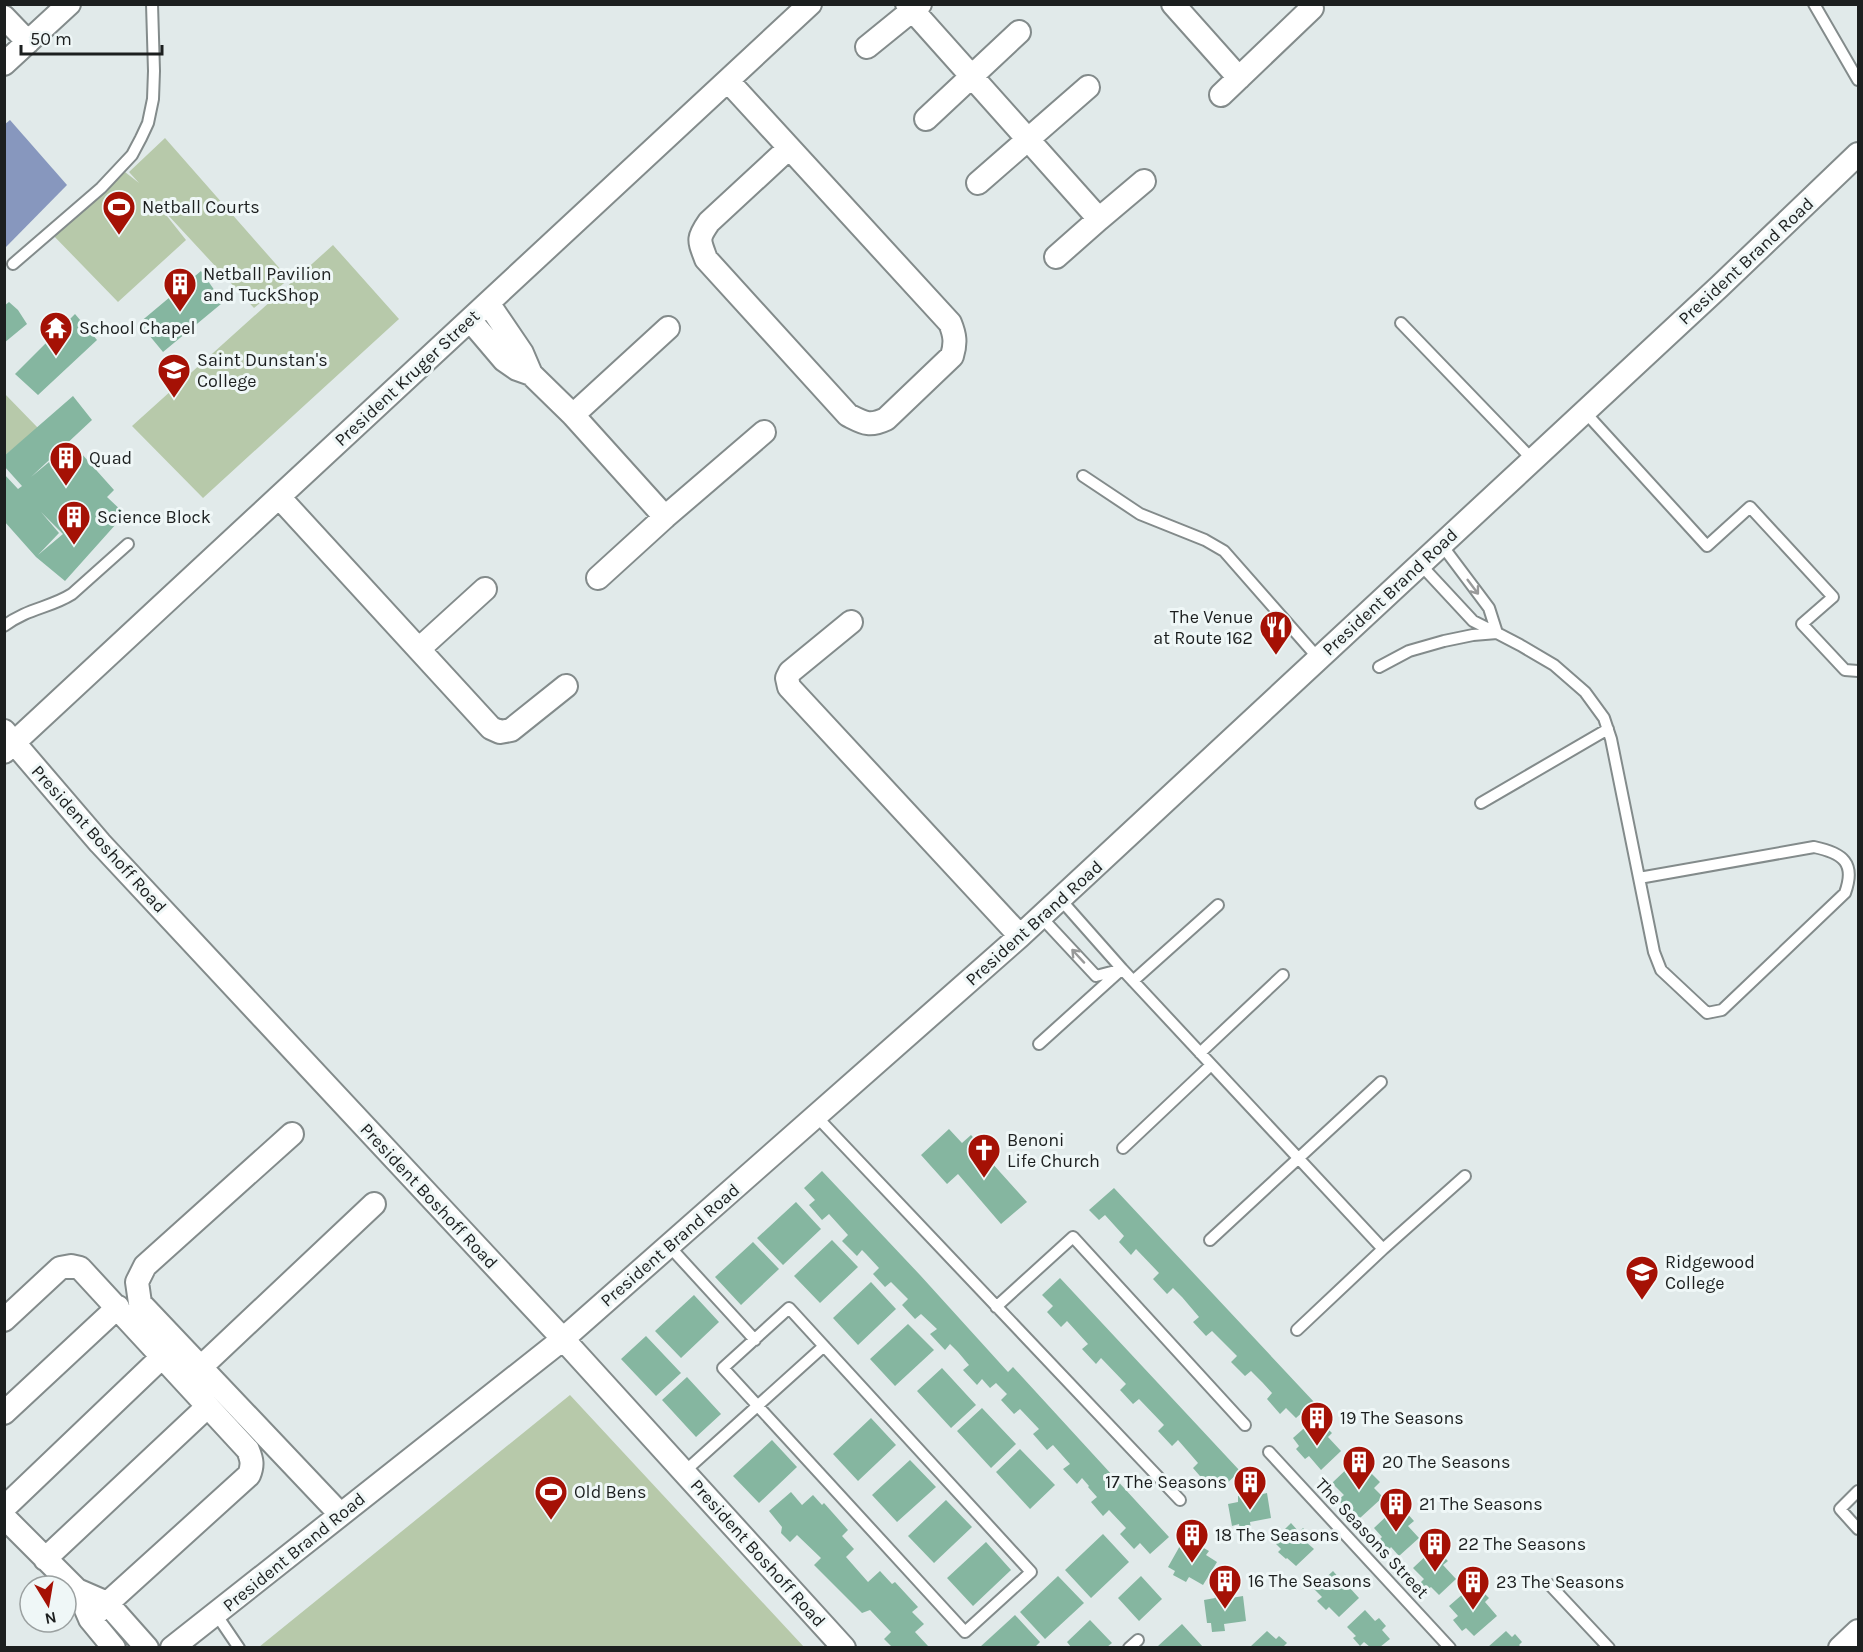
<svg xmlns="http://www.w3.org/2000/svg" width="1863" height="1652" viewBox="0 0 1863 1652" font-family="Karla,sans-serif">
<rect width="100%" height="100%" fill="#e1eaea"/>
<path fill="#b7c9aa" d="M165,138L289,279L254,308L155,201L186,240L118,302L50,232L125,172L139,183L129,172Z
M333,245L399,319L203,498L132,426Z
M4,393L38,428L4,456Z
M570,1395L804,1647H259Z"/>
<path fill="#8797be" d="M10,120L67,185L5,248L4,125Z"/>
<path fill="#85b6a0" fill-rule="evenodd" d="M201,271L215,291L221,304L163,352L139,323Z
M9,302L18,310L27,324L4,343V306Z
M75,314L97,340L38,395L15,374Z
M73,396L92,420L31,477L72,443L114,490L107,497L125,514L65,581L36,557L4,521V474L18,489L22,486L4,466V456ZM41,512L63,534L38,555L59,533Z
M949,1129L962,1143L971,1135L985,1150L982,1152L1027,1202L1001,1224L958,1174L947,1184L921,1155Z
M822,1171L920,1275L1008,1372L1013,1367L1169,1537L1150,1554L1140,1543L1134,1549L1120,1534L1126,1528L1109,1510L1103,1516L1091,1502L1097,1497L1088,1487L1089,1486L1082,1478L1077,1484L1063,1469L1070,1464L1053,1445L1047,1450L1033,1434L1039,1429L1020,1409L1014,1414L1001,1400L1007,1394L996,1383L990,1388L982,1379L977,1385L963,1370L969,1365L958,1352L950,1344L945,1350L930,1334L937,1329L921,1314L915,1319L902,1305L908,1299L891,1282L885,1287L873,1274L879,1268L866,1254L862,1250L857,1256L842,1241L848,1235L829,1214L822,1220L809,1205L815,1200L804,1188Z
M1114,1188L1314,1402L1296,1418L1286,1408L1280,1414L1267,1399L1272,1393L1262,1382L1251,1371L1245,1376L1231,1362L1237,1356L1212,1331L1206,1336L1193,1322L1199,1317L1182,1297L1173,1288L1167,1294L1153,1279L1159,1273L1136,1249L1131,1255L1119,1242L1124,1236L1105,1215L1099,1220L1089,1210Z
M796,1202L821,1229L783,1265L757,1238Z
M832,1240L858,1267L820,1303L794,1276Z
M753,1242L779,1269L741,1305L715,1277Z
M1060,1278L1240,1471L1222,1488L1212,1477L1206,1483L1193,1468L1198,1463L1178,1440L1172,1446L1158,1431L1164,1425L1139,1399L1133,1404L1120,1390L1126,1384L1101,1358L1096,1364L1082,1349L1088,1344L1077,1332L1067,1321L1061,1327L1047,1312L1053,1306L1042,1295Z
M871,1282L896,1309L858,1345L833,1318Z
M694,1295L719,1322L681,1358L655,1331Z
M908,1324L934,1350L895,1386L870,1359Z
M646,1336L681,1373L656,1396L621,1359Z
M942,1368L976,1405L951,1428L917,1391Z
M687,1377L721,1414L696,1437L662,1400Z
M982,1408L1016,1444L991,1468L957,1431Z
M871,1418L896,1445L858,1481L833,1454Z
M1311,1422L1317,1429L1323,1424L1332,1433L1328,1437L1341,1451L1321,1470L1309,1456L1305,1459L1296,1449L1299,1446L1293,1438Z
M772,1440L797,1467L759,1503L733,1476Z
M1020,1449L1055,1485L1030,1509L996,1472Z
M910,1460L936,1487L897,1522L872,1495Z
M1353,1463L1365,1475L1369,1471L1380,1482L1374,1488L1383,1497L1360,1518L1352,1510L1350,1512L1338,1500L1344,1495L1332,1483Z
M791,1492L802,1505L813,1495L822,1505L824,1503L848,1530L842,1536L854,1549L846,1557L868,1582L880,1571L892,1584L895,1582L918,1607L912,1612L924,1624L915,1632L928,1646L926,1647H892L884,1639L891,1632L870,1610L862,1613L814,1565L821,1558L797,1535L790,1542L781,1533L782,1527L769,1511Z
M1254,1493V1496L1267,1493L1271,1518L1250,1522L1251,1529L1240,1531L1239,1524L1232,1526L1228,1504L1238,1502V1496Z
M946,1500L972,1527L934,1563L908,1536Z
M1393,1510L1400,1517L1405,1511L1414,1521L1408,1526L1419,1538L1399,1556L1391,1547L1389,1550L1379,1540L1382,1537L1374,1528Z
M1291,1523L1299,1532L1303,1528L1311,1536L1305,1541L1314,1549L1296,1566L1287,1558L1286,1559L1278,1552L1281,1549L1273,1541Z
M1103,1534L1129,1562L1091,1598L1065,1570Z
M986,1542L1011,1570L973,1606L947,1578Z
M1193,1542L1209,1551L1206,1555L1217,1562L1203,1585L1189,1577L1186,1582L1173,1575L1175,1571L1168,1567L1181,1544L1189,1549Z
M1431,1551L1437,1557L1441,1554L1448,1561L1443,1565L1456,1579L1439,1595L1431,1587L1427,1590L1420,1583L1424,1579L1413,1568Z
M1333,1571L1340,1579L1344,1576L1352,1585L1349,1587L1359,1598L1339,1617L1329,1607L1326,1610L1317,1601L1322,1597L1314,1589Z
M1058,1576L1084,1603L1045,1639L1020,1612Z
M1141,1576L1162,1599L1139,1621L1118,1598Z
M1471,1587L1478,1594L1482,1591L1489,1598L1485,1602L1497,1616L1474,1636L1466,1628L1462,1631L1453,1620L1458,1616L1449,1606Z
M1230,1590L1231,1598L1243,1596L1246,1621L1224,1624L1225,1631L1212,1632L1211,1623H1207L1204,1600L1215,1598L1214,1592Z
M1365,1610L1375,1621L1379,1618L1386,1626L1382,1630L1390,1639L1380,1647H1370L1364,1642L1360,1646L1353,1638L1356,1636L1347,1627Z
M1015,1615L1040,1642L1035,1647H980Z
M1090,1620L1112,1643L1107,1647H1071L1067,1642Z
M1182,1624L1203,1647H1160L1158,1646Z
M1267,1631L1276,1639L1279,1636L1287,1643L1283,1647H1250Z
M1506,1631L1512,1637L1515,1634L1522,1642L1519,1645L1521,1647H1488Z"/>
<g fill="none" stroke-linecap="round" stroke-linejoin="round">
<g stroke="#838b8b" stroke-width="14">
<path id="service" d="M1814,4L1858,80
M13,264L101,188L132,155L141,138L148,123L153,99L154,71L152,4
M1401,323L1532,459
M1584,411L1707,546L1750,507L1833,597L1802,624L1845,670L1858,671
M1083,476L1140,514L1205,540L1224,551L1319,659
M1441,544L1489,608L1497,633
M1420,564L1473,621L1497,633
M4,626C28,608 50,608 72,594L128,544
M1379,667L1409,651L1444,641L1473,635L1497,633L1520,645L1554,665L1585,692L1604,718L1611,739L1654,952L1661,970L1707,1013L1722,1010L1845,893C1856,863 1843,853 1814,847L1639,878
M1481,803L1608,729
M1061,900L1122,969L1383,1249L1465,1176
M1041,917L1096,976L1119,970
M1133,981L1218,905
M1039,1044L1122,969
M1200,1053L1283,975
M816,1116L1180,1500
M1123,1148L1211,1065
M1210,1240L1381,1082
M669,1246L755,1340
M996,1307L1073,1237L1245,1425
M789,1308L1031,1572L965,1632L723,1368Z
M1297,1330L1383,1249
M1269,1452L1450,1648
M684,1472L824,1346
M1858,1491L1840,1509L1858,1529
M1550,1585L1609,1648
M216,1614L239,1648
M1129,1648L1138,1640"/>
</g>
<g stroke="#838b8b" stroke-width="26">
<path id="minor" d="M907,4L1099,219L1144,181
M1173,4L1239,78
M4,17L28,42
M867,47L920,4
M4,64L69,4
M728,81L950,323C955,335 956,343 952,356L886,419C869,427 864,423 848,415L706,259C699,240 697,239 709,222L789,148
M1221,95L1312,8
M926,119L1019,32
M978,183L1088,87
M1056,257L1099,219
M488,303L522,353L531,374
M470,320L504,360L517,369L531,374L573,415L665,517
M573,415L668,328
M279,497L491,728L500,732L511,730L566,686
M598,578L665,517L764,432
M851,622L790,672L787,678L789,687L1020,936
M419,649L485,589
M4,731L100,843L563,1339L844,1648
M4,752L810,4
M292,1134L145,1266L137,1282L140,1303L340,1514
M4,1320L60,1268L71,1266L80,1268L248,1450C252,1460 253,1465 249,1475L90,1619
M201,1367L374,1204
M4,1413L118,1307
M4,1508L161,1358
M4,1517L77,1590L107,1603L147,1648
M45,1559L207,1407
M84,1605L90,1619L114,1648
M172,1648L563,1339L1020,936L1720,286L1858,154
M1840,1648L1858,1631"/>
</g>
<use href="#service" stroke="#fff" stroke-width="10"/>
<use href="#minor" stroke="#fff" stroke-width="22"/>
</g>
<defs><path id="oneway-shaft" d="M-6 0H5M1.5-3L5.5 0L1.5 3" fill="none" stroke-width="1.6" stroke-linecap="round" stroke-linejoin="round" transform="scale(1.5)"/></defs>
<g stroke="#999a9a">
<use href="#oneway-shaft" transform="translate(1473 587) rotate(53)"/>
<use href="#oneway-shaft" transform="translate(1078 956) rotate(-133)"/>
</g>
<defs>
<g id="stadium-pin" transform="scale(1.725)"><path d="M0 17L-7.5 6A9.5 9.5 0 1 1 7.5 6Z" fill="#a51105" stroke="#eff7f7"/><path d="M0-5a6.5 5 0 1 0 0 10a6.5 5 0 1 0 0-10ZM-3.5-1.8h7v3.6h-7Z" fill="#fff"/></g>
<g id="building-pin" transform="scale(1.725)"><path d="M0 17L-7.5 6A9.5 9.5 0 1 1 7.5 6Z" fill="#a51105" stroke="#eff7f7"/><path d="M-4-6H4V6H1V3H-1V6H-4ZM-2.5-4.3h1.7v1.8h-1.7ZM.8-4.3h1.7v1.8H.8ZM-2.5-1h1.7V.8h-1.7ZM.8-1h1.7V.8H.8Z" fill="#fff"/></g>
<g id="temple-pin" transform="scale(1.725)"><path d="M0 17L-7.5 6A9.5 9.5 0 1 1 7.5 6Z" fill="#a51105" stroke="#eff7f7"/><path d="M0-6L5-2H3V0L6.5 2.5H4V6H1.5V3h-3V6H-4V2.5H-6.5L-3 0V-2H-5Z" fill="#fff"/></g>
<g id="school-pin" transform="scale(1.725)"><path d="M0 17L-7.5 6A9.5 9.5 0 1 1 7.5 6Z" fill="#a51105" stroke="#eff7f7"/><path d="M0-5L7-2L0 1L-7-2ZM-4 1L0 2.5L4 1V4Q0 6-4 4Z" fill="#fff"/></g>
<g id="restaurant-pin" transform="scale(1.725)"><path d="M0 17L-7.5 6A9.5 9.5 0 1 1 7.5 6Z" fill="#a51105" stroke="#eff7f7"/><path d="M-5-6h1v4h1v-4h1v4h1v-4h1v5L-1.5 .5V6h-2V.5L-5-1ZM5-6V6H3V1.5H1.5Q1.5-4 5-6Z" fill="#fff"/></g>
<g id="church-pin" transform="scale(1.725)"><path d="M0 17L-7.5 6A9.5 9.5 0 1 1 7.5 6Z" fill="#a51105" stroke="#eff7f7"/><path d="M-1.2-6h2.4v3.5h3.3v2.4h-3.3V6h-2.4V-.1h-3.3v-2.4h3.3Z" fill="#fff"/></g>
</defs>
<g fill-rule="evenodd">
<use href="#stadium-pin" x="119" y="207"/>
<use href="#building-pin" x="180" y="284"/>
<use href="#temple-pin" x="56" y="328"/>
<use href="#school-pin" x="174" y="370"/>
<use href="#building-pin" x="66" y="458"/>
<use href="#building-pin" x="74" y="517"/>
<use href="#restaurant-pin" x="1276" y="627"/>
<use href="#church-pin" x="984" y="1150"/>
<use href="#school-pin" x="1642" y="1272"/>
<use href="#building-pin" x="1317" y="1418"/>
<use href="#building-pin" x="1359" y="1462"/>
<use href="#building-pin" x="1250" y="1482"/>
<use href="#stadium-pin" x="551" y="1492"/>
<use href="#building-pin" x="1396" y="1504"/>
<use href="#building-pin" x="1192" y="1535"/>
<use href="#building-pin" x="1435" y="1544"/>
<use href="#building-pin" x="1225" y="1581"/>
<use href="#building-pin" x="1473" y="1582"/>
</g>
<g text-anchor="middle" stroke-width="6" stroke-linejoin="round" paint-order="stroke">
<g font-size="18" fill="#1c1f1f" stroke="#eff7f7" text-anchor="start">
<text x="142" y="213">Netball Courts</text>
<text x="203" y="280">Netball Pavilion<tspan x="203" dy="21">and TuckShop</tspan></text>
<text x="79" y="334">School Chapel</text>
<text x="197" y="366">Saint Dunstan's<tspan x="197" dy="21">College</tspan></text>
<text x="89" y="464">Quad</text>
<text x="97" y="523">Science Block</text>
<text x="1253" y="623" text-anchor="end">The Venue<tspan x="1253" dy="21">at Route 162</tspan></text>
<text x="1007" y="1146">Benoni<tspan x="1007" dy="21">Life Church</tspan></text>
<text x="1665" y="1268">Ridgewood<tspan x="1665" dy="21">College</tspan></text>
<text x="1340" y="1424">19 The Seasons</text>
<text x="1382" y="1468">20 The Seasons</text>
<text x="1227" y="1488" text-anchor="end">17 The Seasons</text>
<text x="574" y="1498">Old Bens</text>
<text x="1419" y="1510">21 The Seasons</text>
<text x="1215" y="1541">18 The Seasons</text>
<text x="1458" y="1550">22 The Seasons</text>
<text x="1248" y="1587">16 The Seasons</text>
<text x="1496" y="1588">23 The Seasons</text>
</g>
<g font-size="18" fill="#1c1f1f" stroke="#eff7f7">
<text transform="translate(1746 261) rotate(-43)" y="6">President Brand Road</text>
<text transform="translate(407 378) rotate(-43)" y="6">President Kruger Street</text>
<text transform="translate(1390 592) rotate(-43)" y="6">President Brand Road</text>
<text transform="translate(99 839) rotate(48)" y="6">President Boshoff Road</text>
<text transform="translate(1034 923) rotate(-42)" y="6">President Brand Road</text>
<text transform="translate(429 1196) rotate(47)" y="6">President Boshoff Road</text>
<text transform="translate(670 1245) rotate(-41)" y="6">President Brand Road</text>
<text transform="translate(1372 1538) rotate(47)" y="6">The Seasons Street</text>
<text transform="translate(294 1552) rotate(-39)" y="6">President Brand Road</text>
<text transform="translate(758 1553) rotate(48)" y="6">President Boshoff Road</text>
</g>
</g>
<rect width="1863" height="1652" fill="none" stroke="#1c1f1f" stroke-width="12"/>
<g transform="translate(48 1604) rotate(169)"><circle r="28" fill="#eff7f7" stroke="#9ba1a1" stroke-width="1.5"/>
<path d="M0-4.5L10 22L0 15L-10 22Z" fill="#a51105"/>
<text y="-9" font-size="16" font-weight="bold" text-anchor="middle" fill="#1c1f1f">N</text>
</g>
<path d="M21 45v9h141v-9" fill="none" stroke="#1c1f1f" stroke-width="3"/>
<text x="30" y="45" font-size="18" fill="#1c1f1f" stroke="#eff7f7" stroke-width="4.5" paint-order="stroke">50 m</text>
</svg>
